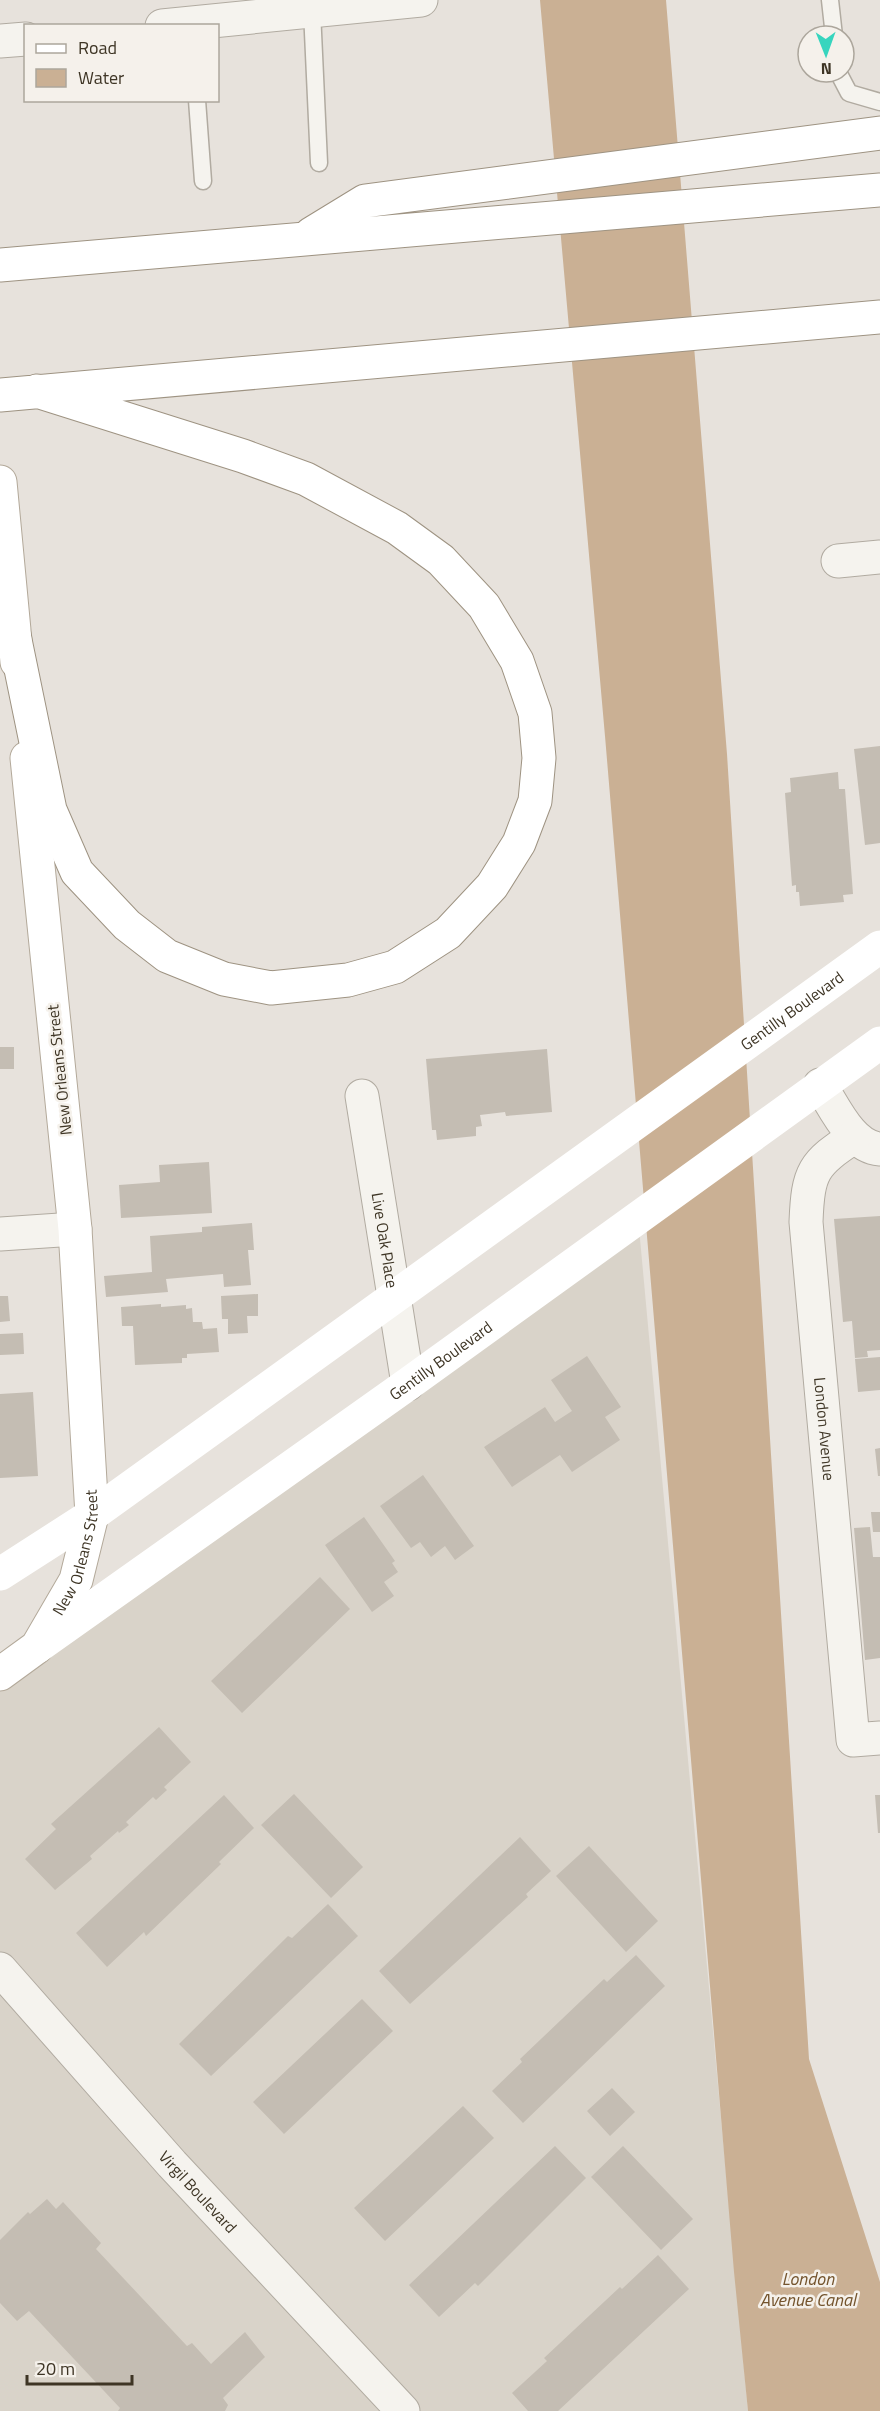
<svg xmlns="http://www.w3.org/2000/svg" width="880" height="2411" viewBox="0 0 880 2411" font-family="'Titillium Web',sans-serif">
<rect width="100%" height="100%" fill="#e7e2dc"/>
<path fill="#d9d3c9" d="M638,1217L748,2411H0V1674Z"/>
<path fill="#cab094" d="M540,0H666L727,754L809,2059L880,2282V2411H748L734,2272L605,736Z"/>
<path fill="#c4bdb3" d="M880,746V843L865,845L854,749Z
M838,772L839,789H845L853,894L843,895L844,902L800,906L799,892H796V885L792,886L785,793L791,792L790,778Z
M0,1047H14V1069H0Z
M547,1049L552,1112L506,1116L505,1112L480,1115L482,1126L476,1127V1136L437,1140L436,1130H432L426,1059Z
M209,1162L212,1213L121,1218L119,1185L160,1182L159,1165Z
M880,1216V1350L867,1351L868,1357L855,1358L852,1321L843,1322L834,1219Z
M252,1223L254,1250H248L251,1285L224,1287L223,1274L166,1279L168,1292L106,1297L104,1276L152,1272L150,1236L202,1232V1227Z
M258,1294V1316H247L248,1333L228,1334V1319H222L221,1296Z
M0,1296H8L10,1321L0,1322Z
M161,1304V1307L186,1305V1309L192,1308L193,1322H202L203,1329L217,1328L219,1352L187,1354V1358H182V1363L135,1365L133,1326H122L121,1307Z
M23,1333L24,1354L0,1355V1334Z
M587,1356L621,1407L605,1417L620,1440L572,1472L560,1455L512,1487L484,1447L545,1407L555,1422L572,1411L551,1380Z
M880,1357V1390L858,1392L855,1359Z
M33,1392L38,1476L0,1478V1394Z
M880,1448V1476H878L875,1449Z
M423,1475L474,1546L455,1560L445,1546L431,1557L420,1542L411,1548L380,1506Z
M871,1512H880V1532H873Z
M364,1517L395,1561L392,1563L398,1572L384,1582L394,1596L372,1612L325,1545Z
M870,1527L873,1557H880V1658L865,1660L854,1528Z
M320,1577L350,1609L242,1713L211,1681Z
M159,1727L191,1762L164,1787L167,1790L156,1800L153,1797L126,1822L129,1825L119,1833L118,1831L90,1856L92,1859L55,1890L25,1859L56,1829L51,1824Z
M294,1794L363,1867L331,1898L261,1825Z
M224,1795L254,1828L219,1862L221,1864L146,1936L144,1932L107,1967L76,1933Z
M875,1795H880V1833H878Z
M520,1837L551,1871L526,1894L528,1897L410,2004L379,1971Z
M589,1846L658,1921L626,1952L556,1876Z
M328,1904L358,1936L211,2076L179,2044L288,1936L292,1938Z
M636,1955L665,1986L523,2123L492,2091L522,2062L520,2059L604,1979L607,1982Z
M362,1999L393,2031L284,2134L253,2102Z
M612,2088L635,2112L610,2136L587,2111Z
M463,2106L494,2138L385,2241L354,2208Z
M555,2146L586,2178L478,2286L475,2283L439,2317L409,2285Z
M623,2146L693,2219L661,2250L591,2177Z
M47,2199L56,2209L63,2202L101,2243L96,2249L187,2346L192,2343L211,2364L245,2332L265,2357L223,2398L228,2405L225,2411H118L120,2408L29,2311L17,2321L0,2303V2240L28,2212L30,2214Z
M658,2255L689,2289L558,2411H528L512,2393L547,2361L544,2358L620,2287L622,2289Z"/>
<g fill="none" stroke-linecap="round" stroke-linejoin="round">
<g stroke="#b1aba1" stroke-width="19">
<path id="service" d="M830,0L834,36
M312,11L319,163
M838,72L849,93L880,102
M197,100L203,181"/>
</g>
<g stroke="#b1aba1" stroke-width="35">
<g id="minor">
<path d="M162,26L421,0"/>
<path d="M0,41L26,39"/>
<path d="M838,561L880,557"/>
<path d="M820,1085C834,1106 851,1147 880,1149"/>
<path id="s1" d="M362,1096L408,1384"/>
<path id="s2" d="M854,1137C813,1164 808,1171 806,1222L853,1740L880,1738"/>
<path d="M0,1234L75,1229"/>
<path id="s3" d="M0,1969L172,2164L403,2411"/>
</g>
</g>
<g stroke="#b3a99a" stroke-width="35">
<g id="primary">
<path d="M0,482L17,662"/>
<path id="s6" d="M0,1674L37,1647L76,1580L92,1515L75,1229L27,758"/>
</g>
</g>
<g stroke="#9e9382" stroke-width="35">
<path id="motorway" d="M311,234L365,201L880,133
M0,265L880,190
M0,395L880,317
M14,635L50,810L77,872L127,925L167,956L224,979L271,988L348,980L395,967L448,933L492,886L519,843L535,801L539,758L535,713L517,661L484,606L441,560L397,528L306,479L243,456L37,391"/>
</g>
<use href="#service" stroke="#f5f3ee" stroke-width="16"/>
<use href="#minor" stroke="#f5f3ee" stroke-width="33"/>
<g stroke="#fff" stroke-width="33">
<path id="s4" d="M0,1574L92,1515L880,947"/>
<path id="s5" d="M37,1647L408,1384L880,1043"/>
</g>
<use href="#primary" stroke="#fff" stroke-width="33"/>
<use href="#motorway" stroke="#fff" stroke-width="33"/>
</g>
<g text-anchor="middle" stroke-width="5" stroke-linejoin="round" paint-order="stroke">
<g font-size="16" fill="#3e3525" stroke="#f5f1eb">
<text dy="6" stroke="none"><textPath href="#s4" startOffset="972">Gentilly Boulevard</textPath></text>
<text transform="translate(59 1070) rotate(-96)" y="6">New Orleans Street</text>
<text dy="6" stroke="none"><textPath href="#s1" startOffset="146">Live Oak Place</textPath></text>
<text dy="6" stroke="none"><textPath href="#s5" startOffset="495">Gentilly Boulevard</textPath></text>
<text dy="6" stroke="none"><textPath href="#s2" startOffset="312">London Avenue</textPath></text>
<text dy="6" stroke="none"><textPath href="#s6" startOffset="150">New Orleans Street</textPath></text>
<text dy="6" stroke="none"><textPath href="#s3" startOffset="298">Virgil Boulevard</textPath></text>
</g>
<g font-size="18" font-style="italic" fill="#74542d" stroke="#f5f1eb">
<text x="808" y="2285">London<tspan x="808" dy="21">Avenue Canal</tspan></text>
</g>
</g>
<rect x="24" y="24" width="195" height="78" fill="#f5f1eb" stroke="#aca69c" stroke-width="1.5"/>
<rect x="36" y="44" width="30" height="9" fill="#ffffff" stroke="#aca69c" stroke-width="1.5"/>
<text x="78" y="54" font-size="18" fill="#3e3525">Road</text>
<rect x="36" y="69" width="30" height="18" fill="#cab094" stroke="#aca69c" stroke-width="1.5"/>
<text x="78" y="84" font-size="18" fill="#3e3525">Water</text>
<g transform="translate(826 54) rotate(179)"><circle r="28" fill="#f5f1eb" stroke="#aca69c" stroke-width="1.5"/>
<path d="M0-4.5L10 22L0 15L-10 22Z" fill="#37d5be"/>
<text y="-9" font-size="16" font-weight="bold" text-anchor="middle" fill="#3e3525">N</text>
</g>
<path d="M27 2375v9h105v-9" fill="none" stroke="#3e3525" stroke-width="3"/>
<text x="36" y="2375" font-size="18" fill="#3e3525" stroke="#f5f1eb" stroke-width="4.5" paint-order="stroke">20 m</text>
</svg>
